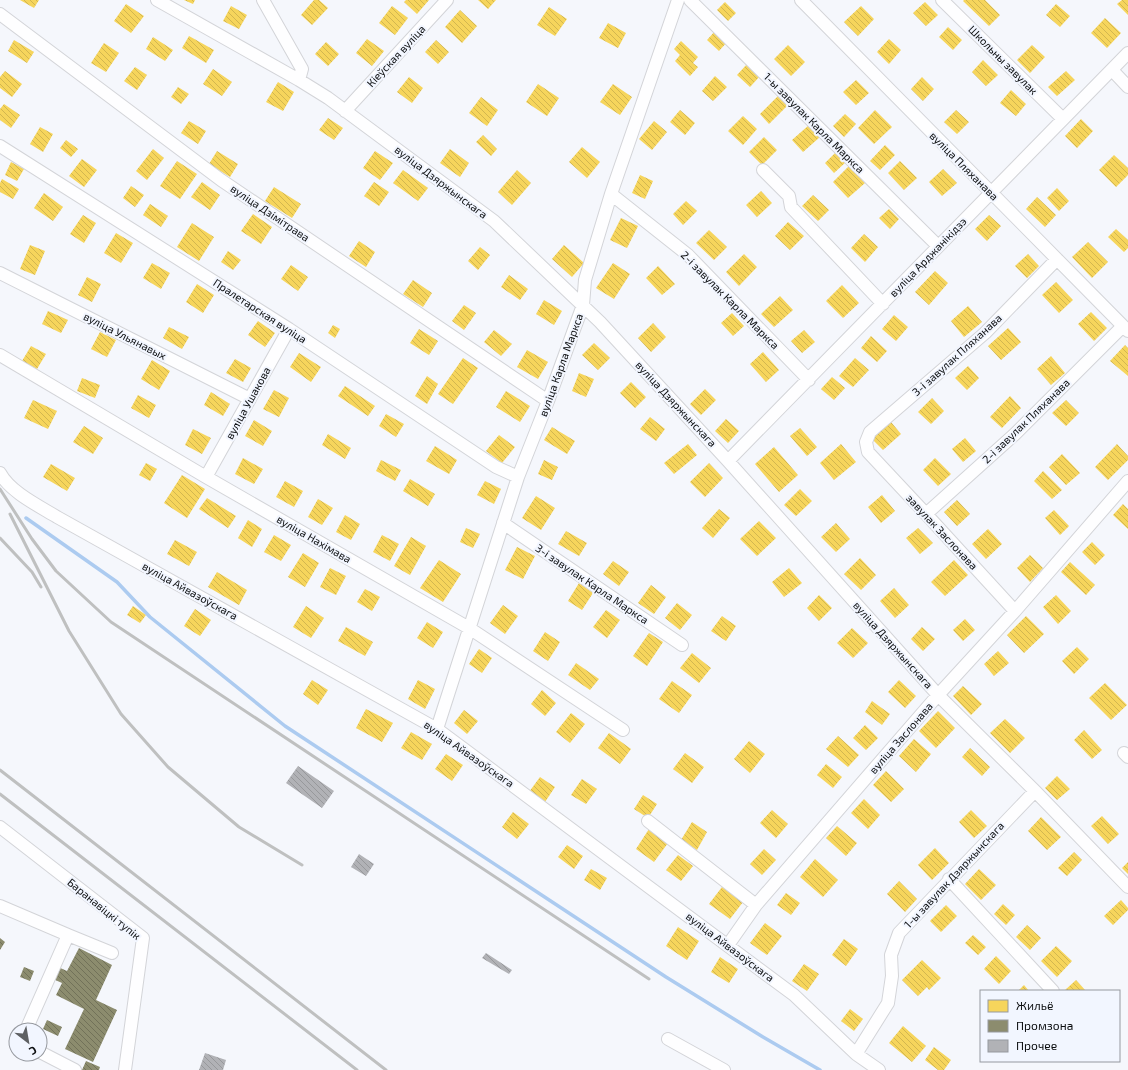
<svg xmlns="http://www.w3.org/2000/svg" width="1128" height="1070" viewBox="0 0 1128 1070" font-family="'Exo 2',sans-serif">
<defs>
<pattern id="homes-back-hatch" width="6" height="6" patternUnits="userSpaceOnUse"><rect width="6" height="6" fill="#f6d55c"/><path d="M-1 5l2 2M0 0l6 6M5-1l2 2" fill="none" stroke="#d2b64f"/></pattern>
<pattern id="industry-back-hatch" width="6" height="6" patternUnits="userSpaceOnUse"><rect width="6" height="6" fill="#8c8c6e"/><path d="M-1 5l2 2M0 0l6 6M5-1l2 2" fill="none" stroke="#717159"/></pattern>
<pattern id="building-back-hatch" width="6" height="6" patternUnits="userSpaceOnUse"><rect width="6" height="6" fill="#b1b2b6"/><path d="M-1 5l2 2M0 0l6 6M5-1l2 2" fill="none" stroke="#97989b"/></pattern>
</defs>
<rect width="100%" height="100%" fill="#f5f7fc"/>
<path fill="url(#homes-back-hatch)" d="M20,0H39L34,8Z
M184,0H195L193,4Z
M314,0H319L328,8L312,25L301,15Z
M406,0H429L417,14L404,2Z
M478,0H496L488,9Z
M964,0H985L1000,15L989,26L963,1Z
M1122,0H1128V15L1117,4Z
M725,2L736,13L728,21L717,10Z
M925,2L938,15L926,26L913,13Z
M126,4L144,16L131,33L114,21Z
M1056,4L1070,16L1060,27L1046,15Z
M231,6L247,15L239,29L223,21Z
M392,6L408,18L395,35L379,23Z
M861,6L874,19L858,36L844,22Z
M549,7L567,19L555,36L537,25Z
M460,10L477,26L462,43L445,27Z
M1105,18L1121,33L1107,48L1091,33Z
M608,23L626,33L618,48L599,38Z
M948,27L962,40L953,50L939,37Z
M716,30L728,41L719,51L707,40Z
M189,36L214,50L206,63L182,48Z
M153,37L173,50L165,61L146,49Z
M367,39L384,51L372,66L356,53Z
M889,39L901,50L889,64L877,52Z
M14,40L34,52L27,63L8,51Z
M436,40L449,52L438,64L425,52Z
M681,41L698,57L693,63L698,67L690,76L675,61L680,55L674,49Z
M326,42L339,54L328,66L315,54Z
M104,43L119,53L106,72L91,63Z
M788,45L805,62L791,76L774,59Z
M1032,45L1045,57L1030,73L1017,60Z
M983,60L998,75L986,86L972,72Z
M748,63L761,75L750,87L737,75Z
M135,67L147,75L137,90L124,81Z
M213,69L232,82L222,96L203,84Z
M5,71L22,84L12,97L0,88V77Z
M1066,71L1075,80L1057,96L1048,87Z
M715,76L727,87L713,101L702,91Z
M409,77L423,88L412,103L397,92Z
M922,77L934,89L923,101L911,89Z
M856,80L869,93L856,105L843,92Z
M278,82L294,92L283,111L266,102Z
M538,84L559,98L547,116L526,102Z
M613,84L632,97L620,115L600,102Z
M178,87L189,94L181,104L171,97Z
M1011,90L1026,104L1016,116L1000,103Z
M779,95L788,105L769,124L760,114Z
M481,97L498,110L487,126L469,113Z
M4,104L20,115L11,128L0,120V109Z
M680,110L695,123L685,135L670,122Z
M875,110L892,127L874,144L858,128Z
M956,110L969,122L957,134L944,122Z
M845,114L856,124L844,137L833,126Z
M743,116L757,129L743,145L728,131Z
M328,118L343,128L334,140L319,130Z
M1081,119L1093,131L1077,148L1065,136Z
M189,121L206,131L198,144L181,133Z
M654,121L667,132L652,150L639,139Z
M809,125L820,137L803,152L792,140Z
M40,127L53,134L43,152L30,144Z
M483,135L497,149L491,156L476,142Z
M764,137L777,150L762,165L749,152Z
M66,140L78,149L71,157L60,148Z
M885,145L895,155L880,170L870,161Z
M582,147L600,162L587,178L569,162Z
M153,149L164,158L147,180L136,171Z
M450,149L469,163L460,177L440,163Z
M217,151L238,164L230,177L209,164Z
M375,151L393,163L380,180L363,168Z
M837,151L846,162L834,173L825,163Z
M1114,155L1128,168V175L1116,187L1099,170Z
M82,159L97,170L84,187L69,176Z
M177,161L197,174L180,199L160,186Z
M900,161L917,178L904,190L888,173Z
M11,162L24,169L17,181L5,175Z
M849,166L865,183L848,198L833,182Z
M943,169L957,183L942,196L929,182Z
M403,170L428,188L418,201L393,183Z
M517,170L531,183L512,205L498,192Z
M640,175L653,181L645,199L632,193Z
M2,179L19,189L13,199L0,192V183Z
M202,182L220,195L210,210L191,197Z
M374,182L389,192L379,206L364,196Z
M131,186L144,195L135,207L123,198Z
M274,187L301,204L292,218L265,201Z
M1057,188L1069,201L1059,211L1047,198Z
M761,191L772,203L757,217L746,205Z
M44,193L63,207L53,221L34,208Z
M813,195L829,210L818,221L802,206Z
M1037,197L1056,215L1045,227L1026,209Z
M686,201L697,211L683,225L673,214Z
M150,204L168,216L161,227L143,215Z
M889,209L899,219L890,229L879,218Z
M253,214L272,227L261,244L241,231Z
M83,215L96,223L84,243L70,234Z
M989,215L1001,226L987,241L975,229Z
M621,218L638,226L627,248L610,240Z
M788,222L804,236L790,250L775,236Z
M192,223L214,237L199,261L177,247Z
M1116,229L1128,240V248L1124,252L1108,237Z
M709,230L727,247L714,260L696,243Z
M116,233L133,243L121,263L104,253Z
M864,234L878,247L865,262L851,248Z
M359,241L375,252L366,267L349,256Z
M1088,242L1108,262L1092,278L1072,257Z
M30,245L45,251L35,275L20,269Z
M564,245L584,263L572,277L552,259Z
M480,247L490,255L478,270L468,261Z
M228,251L241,260L233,270L221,262Z
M744,254L757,267L739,286L726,272Z
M1028,254L1039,266L1027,278L1015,266Z
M152,263L170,273L161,289L143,278Z
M613,263L630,274L614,299L596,288Z
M291,265L308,277L298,291L281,279Z
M658,266L675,284L662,295L646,278Z
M935,271L948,283L929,305L915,292Z
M509,275L528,289L520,300L501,287Z
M87,277L101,284L92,302L78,295Z
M413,280L432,293L423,307L403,294Z
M1056,282L1073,300L1059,313L1042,295Z
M197,284L214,295L203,313L186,302Z
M842,285L859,303L843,318L826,301Z
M780,296L793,310L774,327L761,314Z
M544,300L562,311L554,325L536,314Z
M464,305L476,313L464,330L452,321Z
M968,306L982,322L964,337L951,321Z
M48,311L68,320L61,333L42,324Z
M1091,312L1107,328L1094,341L1078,324Z
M732,313L744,326L733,336L721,323Z
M894,315L908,327L896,341L882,329Z
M258,321L275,333L265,347L248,335Z
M653,323L666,337L651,352L638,338Z
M333,325L340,329L335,338L328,333Z
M169,327L189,337L182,349L163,338Z
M1008,328L1021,342L1001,360L988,346Z
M419,329L438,341L429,355L410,343Z
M494,330L512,344L501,356L484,342Z
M804,330L815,342L802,353L791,341Z
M100,332L116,340L107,357L91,349Z
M871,336L887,351L877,362L861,348Z
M594,343L610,358L598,370L582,355Z
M1125,345L1128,348V376L1110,361Z
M31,346L46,354L37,369L22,361Z
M527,350L548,362L538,379L517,367Z
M763,352L779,370L766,382L750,364Z
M299,353L321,367L311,382L290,367Z
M1051,356L1065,373L1051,385L1037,369Z
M463,358L478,368L453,404L438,394Z
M855,358L869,370L853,387L839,376Z
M235,359L251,368L243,382L226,373Z
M152,360L170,371L159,390L141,379Z
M968,366L979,378L967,390L955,378Z
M579,373L594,379L586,397L572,391Z
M427,376L438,384L427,404L415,396Z
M832,377L845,388L834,400L821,389Z
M82,378L100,385L95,398L77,391Z
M631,382L646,397L635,408L620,393Z
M345,386L375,406L368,416L338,396Z
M705,389L716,400L701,415L690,404Z
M274,390L289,398L279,417L263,409Z
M506,391L530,406L520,422L496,407Z
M211,392L230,404L223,416L204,405Z
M138,395L156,405L149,418L131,408Z
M1010,396L1021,408L1002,428L990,417Z
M932,398L944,411L931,424L918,412Z
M33,400L57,411L48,429L24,418Z
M1066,400L1079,413L1066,426L1052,413Z
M386,414L404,424L396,437L379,426Z
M650,417L665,429L656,441L640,429Z
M726,419L739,431L728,443L715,431Z
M254,420L272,431L263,446L245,436Z
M891,422L901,434L883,450L872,439Z
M84,426L103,438L93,454L73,442Z
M552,427L575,441L567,454L544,440Z
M800,428L817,447L807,456L790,436Z
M193,429L211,438L202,454L185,445Z
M328,434L351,448L345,459L322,445Z
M499,435L515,447L502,463L486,451Z
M965,438L976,451L963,462L952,449Z
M688,444L697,455L674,474L664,463Z
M841,444L856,462L834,480L820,463Z
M1117,444L1128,456V460L1108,480L1095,467Z
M435,446L457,460L449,474L426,461Z
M774,447L798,475L779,492L755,464Z
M1062,454L1080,473L1066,485L1049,467Z
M243,458L263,469L254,484L235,474Z
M935,458L951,474L938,486L923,470Z
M381,460L401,470L395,481L376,471Z
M544,460L558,467L552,480L538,474Z
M146,463L157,469L150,481L139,475Z
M709,463L723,478L705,497L690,482Z
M51,464L75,478L67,491L43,477Z
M1043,471L1062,490L1052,499L1034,481Z
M182,475L205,489L187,518L164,503Z
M410,479L435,494L428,506L403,491Z
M285,481L303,491L294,507L276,497Z
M485,481L501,489L494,504L477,495Z
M800,489L812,501L796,516L784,505Z
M882,495L895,511L881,523L868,507Z
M536,496L555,508L541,530L522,518Z
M207,498L236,516L228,528L199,509Z
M318,499L333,508L322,525L308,517Z
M957,500L970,514L957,526L944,512Z
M1123,504L1128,509V529L1113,515Z
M719,509L730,518L713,538L702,528Z
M1054,510L1069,526L1060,535L1045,518Z
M345,515L360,524L351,540L336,532Z
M248,520L262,529L252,547L238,538Z
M759,521L776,538L757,556L740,539Z
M836,523L850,539L836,552L821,537Z
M466,528L480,534L473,548L460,542Z
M918,528L933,543L920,554L906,538Z
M988,529L1002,544L986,559L972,544Z
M566,531L587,543L579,556L558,544Z
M274,535L291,545L281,561L264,552Z
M382,535L399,544L390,561L373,552Z
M411,537L426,546L410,575L394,566Z
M175,540L197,552L189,566L167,554Z
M1092,542L1105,555L1095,565L1082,552Z
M517,547L535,556L523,579L505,570Z
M303,553L319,563L305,587L288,577Z
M1030,555L1043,568L1030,582L1017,568Z
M860,558L876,575L861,590L844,574Z
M439,560L461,574L443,602L420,588Z
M954,560L968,575L945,596L931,582Z
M613,561L629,572L619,586L603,574Z
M1070,562L1095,585L1086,595L1061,572Z
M330,568L346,576L336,595L320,587Z
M789,568L802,583L784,597L772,582Z
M217,572L247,590L239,605L208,587Z
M579,583L593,593L582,610L568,601Z
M651,585L666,597L654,614L638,603Z
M894,588L909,605L895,618L880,601Z
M365,589L380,597L372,611L357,602Z
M819,595L832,608L819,621L807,608Z
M1056,595L1071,611L1058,624L1043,607Z
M677,603L692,615L680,630L665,618Z
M503,605L518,616L505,634L490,623Z
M133,606L146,615L140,623L127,615Z
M306,606L324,618L311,638L293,627Z
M195,609L211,620L200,636L184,626Z
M606,610L620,620L607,638L593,627Z
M722,616L736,626L726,641L711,631Z
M1026,616L1044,634L1024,653L1007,635Z
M965,619L975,630L963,641L953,630Z
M427,622L443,632L433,648L417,638Z
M346,627L373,642L365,656L338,641Z
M922,627L935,639L923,651L911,639Z
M852,628L868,643L853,658L837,643Z
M545,632L560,642L548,661L533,651Z
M649,633L663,642L647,666L633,656Z
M1077,647L1089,659L1074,674L1062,661Z
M479,649L492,658L482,673L469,664Z
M998,651L1009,663L994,676L984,664Z
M692,653L711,668L699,683L680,668Z
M576,663L599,679L590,690L568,675Z
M312,680L328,690L318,705L303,694Z
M418,680L435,689L425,709L408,699Z
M899,680L916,696L905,708L888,692Z
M672,681L692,695L679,713L659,699Z
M1105,683L1127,705L1111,720L1089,698Z
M963,686L982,704L971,715L953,696Z
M542,690L556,703L545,716L531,704Z
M872,701L890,714L882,725L865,712Z
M366,709L393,723L382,742L356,728Z
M464,710L478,721L467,734L454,723Z
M938,711L955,728L936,748L919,731Z
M571,713L585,724L570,743L556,732Z
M1005,719L1025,738L1010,753L990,733Z
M865,725L878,738L866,750L853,738Z
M1084,730L1102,750L1092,759L1074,740Z
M411,732L432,744L422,760L401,748Z
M609,733L631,749L620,764L598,748Z
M838,736L859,755L848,767L826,749Z
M914,739L931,754L916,772L899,756Z
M749,741L765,754L750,773L734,759Z
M970,748L990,767L982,776L962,757Z
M685,753L704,767L692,783L673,769Z
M446,754L463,765L452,781L435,769Z
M826,764L842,777L833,788L817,775Z
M886,771L904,789L891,802L873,785Z
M1057,776L1070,789L1057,800L1045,788Z
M540,777L555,787L545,802L529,792Z
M582,779L597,789L586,804L571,795Z
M643,795L657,804L648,818L634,809Z
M864,799L880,815L868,829L851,813Z
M772,810L788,824L776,838L760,823Z
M971,810L987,826L974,838L959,822Z
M513,812L529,824L517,839L502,827Z
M1102,816L1119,834L1108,844L1091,826Z
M1041,817L1061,837L1047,850L1028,831Z
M692,822L707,832L697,850L681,840Z
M837,826L857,843L846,856L826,838Z
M649,829L668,843L654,862L636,849Z
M567,845L583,856L574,869L558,857Z
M935,848L949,863L932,880L918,865Z
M764,849L776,860L762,875L750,864Z
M1074,852L1082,860L1067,876L1058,868Z
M678,855L693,866L681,881L666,870Z
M815,859L838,880L823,897L800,877Z
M1128,862V874L1122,868Z
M591,869L607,878L600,890L584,880Z
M979,869L996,885L981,900L965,884Z
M899,881L917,899L905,912L887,894Z
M722,887L743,902L730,919L709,904Z
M786,893L800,903L791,915L777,905Z
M1121,900L1128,908V910L1113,925L1104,916Z
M1003,904L1015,915L1006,925L994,914Z
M946,905L957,916L941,932L930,921Z
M765,923L782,936L767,955L750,943Z
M1027,925L1041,938L1030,950L1016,937Z
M678,927L699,941L687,960L666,946Z
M973,935L986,947L978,955L965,943Z
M844,939L858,949L846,966L832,955Z
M1056,946L1072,961L1057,977L1041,961Z
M996,956L1011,971L999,984L984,969Z
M720,957L738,969L729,983L711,972Z
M922,960L941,978L929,990L927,987L918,996L902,980Z
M804,964L819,974L807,991L792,981Z
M1076,980L1086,991H1064Z
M1024,985L1029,991H1018Z
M850,1009L863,1019L854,1031L841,1021Z
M903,1026L926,1046L912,1062L889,1043Z
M934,1047L951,1060L944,1070H938L925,1060Z"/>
<path fill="url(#industry-back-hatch)" d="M0,938L5,942L0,950Z
M79,948L112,965L96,1000L117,1010L93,1062L65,1049L84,1009L56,995L62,983L53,979L58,967L67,971Z
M24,967L34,971L30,981L20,977Z
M47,1020L62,1027L58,1036L43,1029Z
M86,1061L100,1067L99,1070H82Z"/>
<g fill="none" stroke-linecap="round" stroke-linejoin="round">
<path stroke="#accbf0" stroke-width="3.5" d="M26,518L117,582L150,617L285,726L666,977L763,1037L820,1070"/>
</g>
<path fill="url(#building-back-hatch)" d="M298,766L334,791L322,808L286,783Z
M359,854L374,864L366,876L351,867Z
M486,953L512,970L509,974L482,958Z
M205,1053L226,1060L223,1070H199Z"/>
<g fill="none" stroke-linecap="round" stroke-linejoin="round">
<g stroke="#d3d4d8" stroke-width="14">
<path id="minor" d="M157,0L299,80L328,98L494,221L600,322L728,461L938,695L1035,791L1128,887
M263,0L302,69L299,80
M690,0L938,246
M801,0L1128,331
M942,0L1063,119
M0,14L221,180L548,401
M1112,70L1128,87
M345,111L447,0
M0,146L289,329L496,467L518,477
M763,170L789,196L791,207L883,304
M611,194L688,255L809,380
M0,273L250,399
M0,355L206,477L469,628L623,730
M728,461L1128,53
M0,473C10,492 39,506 57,517L437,729L794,995L856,1054L879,1070
M206,477L289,329
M926,514L1015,434L1123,326
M503,523L682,645
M1015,611L926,514L868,452L866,442L870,432L985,333L1057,259
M437,729L518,477L548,401L583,305L585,280L611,194L678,0
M1124,753L1128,757
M648,821L756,905
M0,827L143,938L125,1070
M949,879L1053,991
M0,906L68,935L26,1030
M68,935L112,953
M728,945L756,905L938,695L1015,611L1128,481
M668,1039L724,1070
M40,1052L75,1070
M856,1054L888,1003L892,976L891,955L899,933L1035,791"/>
</g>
<use href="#minor" stroke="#fefeff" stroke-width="12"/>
<path stroke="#bfc0c0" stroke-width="3" d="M0,489L32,539L56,571L111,622L649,979
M10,514L69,631L121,714L168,767L239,827L302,865
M0,538L32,572L41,587
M0,770L386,1070
M0,794L357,1070"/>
</g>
<g text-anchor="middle" stroke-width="4" stroke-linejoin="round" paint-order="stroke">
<g font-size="11" fill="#0c0e10" stroke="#f2f6ff">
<text transform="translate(396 56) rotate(-47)" y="4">Кіеўская вуліца</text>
<text transform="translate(1003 60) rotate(45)" y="4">Школьны завулак</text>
<text transform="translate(814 123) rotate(45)" y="4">1-ы завулак Карла Маркса</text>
<text transform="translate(964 166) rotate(45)" y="4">вуліца Пляханава</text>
<text transform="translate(441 182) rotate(37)" y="4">вуліца Дзяржынскага</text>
<text transform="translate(270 213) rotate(34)" y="4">вуліца Дзімітрава</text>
<text transform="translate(928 257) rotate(-46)" y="4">вуліца Арджанікідзэ</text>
<text transform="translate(730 300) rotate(45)" y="4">2-і завулак Карла Маркса</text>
<text transform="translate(260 311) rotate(33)" y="4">Пралетарская вуліца</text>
<text transform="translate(125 336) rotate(27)" y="4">вуліца Ульянавых</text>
<text transform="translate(957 355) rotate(-42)" y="4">3-і завулак Пляханава</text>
<text transform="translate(561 365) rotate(-70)" y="4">вуліца Карла Маркса</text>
<text transform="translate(248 403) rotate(-61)" y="4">вуліца Ушакова</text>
<text transform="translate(676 404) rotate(47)" y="4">вуліца Дзяржынскага</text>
<text transform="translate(1026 421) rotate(-44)" y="4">2-і завулак Пляханава</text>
<text transform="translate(942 532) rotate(47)" y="4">завулак Заслонава</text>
<text transform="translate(314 539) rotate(30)" y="4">вуліца Нахімава</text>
<text transform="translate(592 584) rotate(34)" y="4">3-і завулак Карла Маркса</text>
<text transform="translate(190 591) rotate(29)" y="4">вуліца Айвазоўскага</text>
<text transform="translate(893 645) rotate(48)" y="4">вуліца Дзяржынскага</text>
<text transform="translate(901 738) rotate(-49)" y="4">вуліца Заслонава</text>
<text transform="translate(469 754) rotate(35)" y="4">вуліца Айвазоўскага</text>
<text transform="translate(954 875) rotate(-47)" y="4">1-ы завулак Дзяржынскага</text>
<text transform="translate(104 909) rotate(39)" y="4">Баранавіцкі тупік</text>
<text transform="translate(730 947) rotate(37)" y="4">вуліца Айвазоўскага</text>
</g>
</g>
<rect x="980" y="990" width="140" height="72" fill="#f2f6ff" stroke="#96999f"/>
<rect x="988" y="1000" width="20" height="12" fill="#f6d55c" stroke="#96999f"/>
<text x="1016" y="1010" font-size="12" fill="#0c0e10">Жильё</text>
<rect x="988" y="1020" width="20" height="12" fill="#8c8c6e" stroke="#96999f"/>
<text x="1016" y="1030" font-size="12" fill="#0c0e10">Промзона</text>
<rect x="988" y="1040" width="20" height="12" fill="#b1b2b6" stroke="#96999f"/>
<text x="1016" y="1050" font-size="12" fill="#0c0e10">Прочее</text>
<g transform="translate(28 1042) rotate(149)"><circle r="19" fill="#f2f6ff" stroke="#96999f"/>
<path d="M0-3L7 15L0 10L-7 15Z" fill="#5e6063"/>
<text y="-6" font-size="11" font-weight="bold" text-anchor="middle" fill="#0c0e10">С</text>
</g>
</svg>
